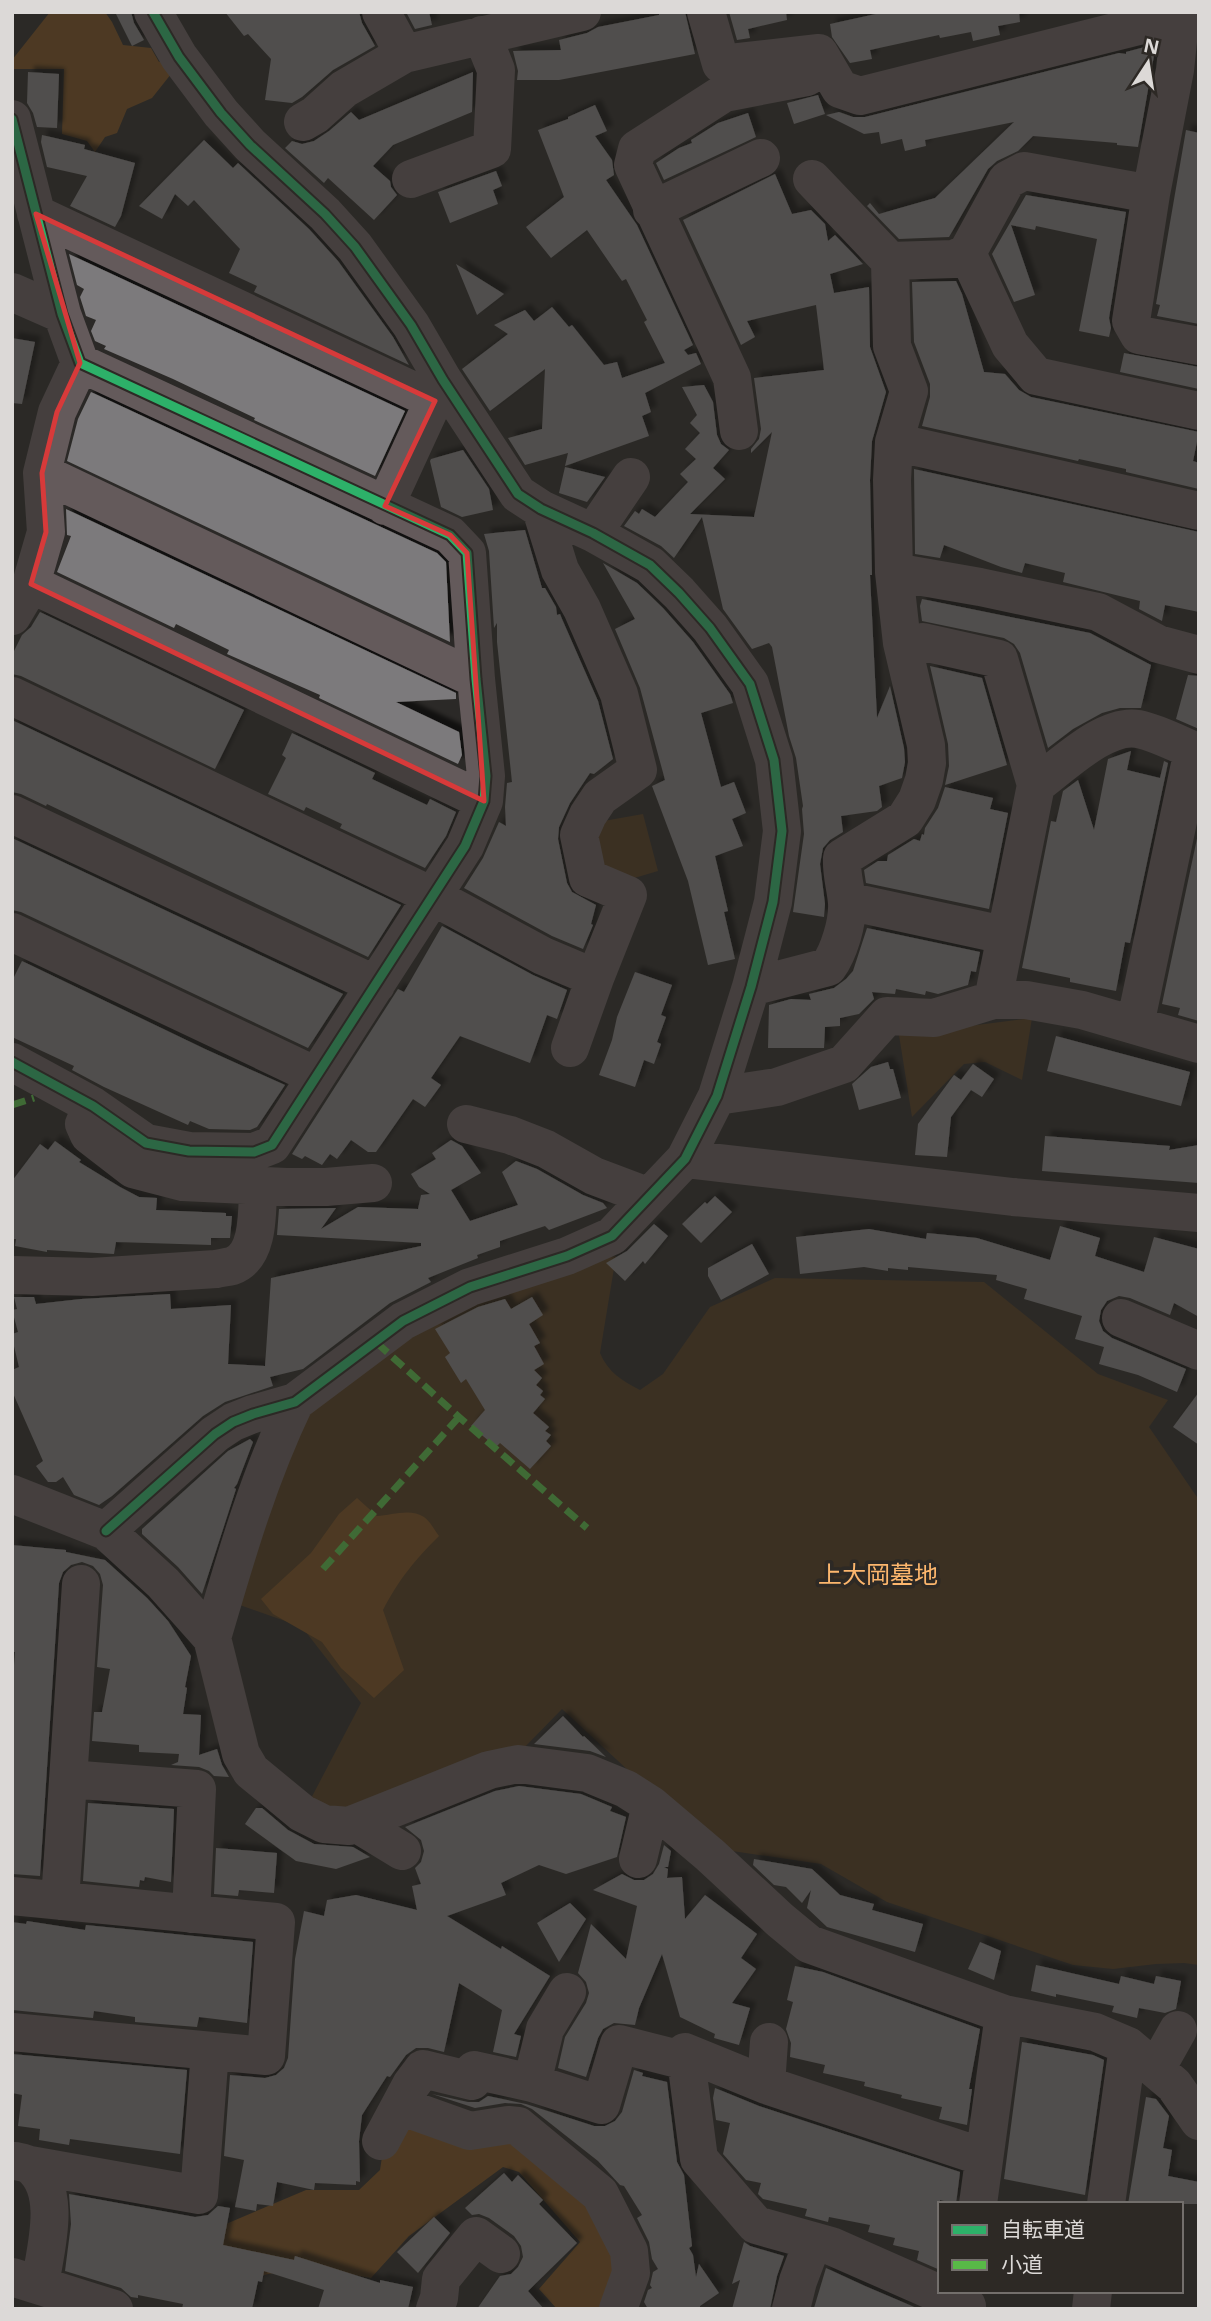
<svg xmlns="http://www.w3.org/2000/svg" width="1211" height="2321" viewBox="0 0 1211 2321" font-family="'Noto Sans','Noto Sans JP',sans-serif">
<defs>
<filter id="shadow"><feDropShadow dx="6" dy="-6" stdDeviation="2" flood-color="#0009"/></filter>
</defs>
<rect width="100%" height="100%" fill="#2b2927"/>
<path fill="#4e381e" d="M643,814L658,871L631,879L599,868L598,822Z
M1032,1018L1022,1080L985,1062L964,1064L912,1117L899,1035Z
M616,1256L600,1353C608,1372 622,1381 640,1390L663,1374L710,1307L775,1278L984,1282L1098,1374L1168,1400L1149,1427L1199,1500V1965L1184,1963L1156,1964L1113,1969L1073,1965L887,1902L821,1864L712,1848L562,1709L520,1752L337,1818L306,1808L361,1703L302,1627L231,1602L260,1498L316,1400L405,1327L599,1258Z"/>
<path fill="#764d1f" d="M50,12H105L112,22L123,45L151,48L159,62L168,58L175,69L152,98L127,109L117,133L105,137L95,152L87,141L62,134L64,69H12V60Z
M357,1498L377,1516C392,1515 411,1508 424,1517C430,1521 435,1531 439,1536C415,1560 399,1579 383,1610L404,1670L374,1698L341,1668L322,1642L273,1614L261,1599L311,1553L339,1514Z
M407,2126L501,2132L589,2195L634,2265L624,2309H557L539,2289L580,2242L519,2172L503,2167L409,2236L371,2278L304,2266L229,2283L207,2232L306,2190H359L380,2170L382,2157Z"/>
<path fill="#7c7a7b" filter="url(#shadow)" d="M115,12H131L134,23L144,40L132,46Z
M225,12H359L362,23L375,46L333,70L302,97L292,103L265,100L271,59L248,34L244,36Z
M406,12H429L432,25L415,29Z
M659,12H685L695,54L559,80H517L518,71L513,51L561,50L559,40L587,33L598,27L659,15Z
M729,12H786L787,20L748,29L750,38L737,40Z
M885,12H1019L1020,22L998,26L1000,35L973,41L971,32L940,38L939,35L870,50L872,59L850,63L832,37L830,24Z
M1156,44L1138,147L1117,145V143L1033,136L1018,151L997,161L988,169L949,237L899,239L867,206L870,203L879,214L935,198L1014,122L925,140L926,146L905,151L902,139L881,144L879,132L864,134L826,115L839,112L853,117H865L1119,53L1126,54V52Z
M28,72L59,74L57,128L37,127L33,113L27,103Z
M473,72L472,112L393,145L373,166L390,181L391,187L397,195L374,220L328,178L324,183L285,148L292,141L302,144L314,141L329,131L351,112L359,120Z
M818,95L825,114L794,124L787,103Z
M595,105L607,131L595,136L612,160L614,175L606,180L637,225L693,345L684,350L688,355L696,353L701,364L645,393L651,412L642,416L649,436L565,466L568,453L525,465L508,438L542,429L545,369L490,411L462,369L508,334L494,325L525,310L534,321L552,307L569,327L572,325L604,365L617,362L622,378L665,363L644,322L647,320L626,279L622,281L587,230L551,258L526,227L564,197L538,130L568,119V117Z
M748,113L756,137L664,180L656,163L679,148L692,143L691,140L718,123Z
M1186,130L1199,133V324L1157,316L1160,305L1156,304Z
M42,135L85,145L84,149L135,163L121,216L115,227L70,206L87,176L47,167L41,142Z
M204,140L233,168L238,163L309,229L338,261L393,337L409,365L254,292L257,286L229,273L240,249L194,200L188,206L175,194L162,219L139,206Z
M496,171L502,186L493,190L498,204L450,223L438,192Z
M775,174L792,214L811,210L825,224L828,241L835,235L863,264L830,274L834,293L869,287L870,347L886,392L872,441L870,480L872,575H870L877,718L890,686L904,748L905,762L902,778L879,786L882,807L877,811L841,816L843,832L830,840L823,848L820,864L825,904L824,917L793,912L804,834L802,809L803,806L796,758L789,736L772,647L769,643L752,649L723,609L702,517L674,558L661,546L624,526L635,511L639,514L642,509L655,517L688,482L680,474L696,459L685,449L700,433L690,423L697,415L682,387L704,385L713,402L717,435L721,444L729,450L713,468L725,479L690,514L754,517L772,432L751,453V449L759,439L761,429L754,378L824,370L816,305L747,321L755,337L741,345L683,220Z
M1026,195L1126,212L1109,318L1111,328L1109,337L1079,331L1097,239L1036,226L1035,230L1011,225L1035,295L1014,302L992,254Z
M69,254L405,411L375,476L254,420L255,418L173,379L104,349L106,346L95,341L91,331L96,320L86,316L80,297L84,289L77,285Z
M456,264L504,294L477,315Z
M956,281L962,294L984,372L1005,374L1019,390L1031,397L1199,432L1193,461L1199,463V489L1126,472V469L1079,459L1078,461L922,426L930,397V384L914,342L912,282Z
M12,338L35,342L22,404L12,403Z
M1124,353L1199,367V389L1120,372Z
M91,392L437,553L446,562L450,642L67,461L78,419Z
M463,450L489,489L493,510L462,517L441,507L430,461L431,459Z
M565,467L605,477L587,502L559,493Z
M914,469L1199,532V612L1165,605L1162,621L1139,609L1140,601L1063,582L1065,573L1025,563L1022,573L1001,567L944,545L940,558L915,554Z
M66,509L456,693V699L396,702L459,732L462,755L458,764L319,698L320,695L227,654L229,650L176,624L174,628L57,572L71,536L67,535Z
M525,530L542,588H545L556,607L557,615L560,614L562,619L598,701L613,759L594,774L590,773L570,803L559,827L558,839L567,883L572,892L596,905L591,924L593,925L583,949L552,936L464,888L483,858L499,822L506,826L505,807L507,783L512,782L497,642V623L494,628L489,551L484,534Z
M603,563L637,583L663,608L693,642L730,694L733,703L701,713L721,787L734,782L746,813L732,819L743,846L715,856L728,911L724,912L735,959L708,965L688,881L652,786L665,780L640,688L615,629L635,619Z
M922,599L1090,633L1151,665L1141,708H1120L1102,713L1073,729L1048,748L1020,653L1014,644L1004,638L922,621L920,606Z
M40,612L244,710L215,769L21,676L12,674V655L22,635L31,627Z
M930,666L982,678L1007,765L945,785L949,766L948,744Z
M1188,675L1199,676V729L1176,719Z
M12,720L401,905L368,957L47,804L46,806L21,794L12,792Z
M292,733L375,773L372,779L427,805L430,799L456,812L446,836L425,868L340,828L342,824L306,807L304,811L268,794L286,758L282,755Z
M1131,751L1127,770L1160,778L1164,761L1168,763L1130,943L1125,942L1116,991L1070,982V978L1022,968L1051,821L1056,822L1063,791L1078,780L1094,830L1108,759Z
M945,787L993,798L990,809L1008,813L989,909L866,883L864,870L878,861H887L888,855L914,839L920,841L922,834L924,835L925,828L938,808Z
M1199,829V1021L1178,1015L1180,1008L1162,1004Z
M12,838L343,994L308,1048L21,912L12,910Z
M442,926L533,975L567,990L557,1019L547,1015L530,1063L460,1036L431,1078L441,1085L425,1107L413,1099L376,1152H368L351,1140L337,1159L330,1154L322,1165L305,1156L302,1159L292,1154L398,989L404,992Z
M867,928L980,952L976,972L971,971L968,985L938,994L926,991L925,995L896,989L895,994L872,992L874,999L859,1014L840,1018V1026L825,1027L824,1048H768L769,1005L791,999L811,1000L809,994L834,988L846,979L853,971Z
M22,961L205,1049L285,1085L257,1127L250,1130L209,1129L190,1121L188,1125L104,1087L72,1070L74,1066L12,1037V981Z
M635,972L672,985L661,1015L666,1017L657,1042L661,1044L654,1064L644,1060L635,1087L599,1075L612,1040L617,1017Z
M1056,1036L1190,1072L1181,1106L1047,1071Z
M888,1062L890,1069H893L901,1098L859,1110L852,1084L871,1067Z
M973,1064L994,1079L982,1097L971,1090L951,1117L947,1157L915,1155L918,1124L954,1075L961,1080Z
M1045,1136L1170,1146L1169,1150L1199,1145V1183L1042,1171Z
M451,1140L462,1146L481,1173L451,1190L470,1221L518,1205L502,1172L516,1161L537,1169L583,1195L603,1203L607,1208L549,1230L545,1226L500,1241V1247L477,1255L478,1258L428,1278L431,1282L390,1303L303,1369L270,1377L273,1386L225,1402L203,1416L112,1496L99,1505L74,1495L63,1477L56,1482H48L36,1466L43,1461L12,1391V1370L19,1367L12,1338V1334L18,1332L12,1310L17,1309L14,1297H34L36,1304L81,1299L170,1294L171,1309L231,1305L228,1364L265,1366L271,1278L421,1246V1243L277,1235L279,1209L336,1208L321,1229L358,1207L418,1209L421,1195L430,1194L419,1187L411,1174L436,1159L432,1153Z
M55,1141L81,1160L79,1162L120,1187L139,1197L157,1198L156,1210L226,1213V1216H232L230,1238H211V1245L116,1242L114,1254L47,1250V1252L15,1246L16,1239H12V1181L40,1144L48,1150Z
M715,1196L732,1212L701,1243L682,1224L705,1202L707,1204Z
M654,1224L668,1236L645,1264L643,1261L625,1281L606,1263L627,1251Z
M1060,1226L1100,1238L1095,1256L1144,1272L1154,1237L1199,1249V1317L1174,1303L1170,1315L1130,1298L1119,1296L1107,1301L1101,1310L1099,1321L1103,1331L1112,1338L1186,1369L1177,1392L1138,1375L1099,1364L1104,1347L1075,1339L1082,1316L1024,1299L1027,1289L996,1280L997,1275L908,1267V1270L888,1268V1271L864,1267L800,1274L796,1237L869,1229L926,1239L927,1233L977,1238L1050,1260Z
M752,1244L769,1274L721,1300L708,1276V1268Z
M532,1297L543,1315L529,1324L540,1343L534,1346L544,1364L534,1370L542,1378L536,1385L543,1391L540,1395L545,1399L533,1413L549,1427L545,1431L551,1435L546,1441L551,1446L530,1469L500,1443L496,1447L471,1426L485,1410L466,1379L461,1383L445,1357L450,1353L435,1329L478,1307L505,1299L511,1309Z
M1199,1392V1445L1173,1427Z
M250,1439L253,1442L237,1484L234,1488L236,1489L202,1594L178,1567L142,1534V1529L228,1451Z
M12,1545L66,1550V1552L105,1560L147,1598L168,1621L191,1656L185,1687L187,1688L183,1714L201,1715L199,1755L217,1749L222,1765L229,1777L214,1776L209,1771L199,1767L171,1765L178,1762L179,1754L139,1752V1745L92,1741L94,1712H102L110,1669L97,1667L103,1585L100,1574L93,1566L82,1562L71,1565L63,1572L59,1583L40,1876L12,1874V1691L15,1652H12Z
M563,1716L583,1737L584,1736L606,1757L590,1751L534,1744Z
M519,1786L581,1794L612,1807L610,1811L626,1817L617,1857L566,1874L539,1865L501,1883L506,1895L447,1916L501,1949L502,1946L550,1976L514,2034L521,2036L516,2057L493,2052L502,2010L459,1983L444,2052L428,2048H416L406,2055L390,2077L387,2076L362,2115L359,2141L360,2182L356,2181V2185L315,2183L314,2190L277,2182L273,2206L257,2204L256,2211L235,2207L244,2160L224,2156L230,2075L265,2078L276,2075L284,2068L288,2058L295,1959L304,1911L324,1916L327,1900L356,1895L417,1910L412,1886L421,1884L415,1868L421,1862L424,1851L421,1840L405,1827L495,1791Z
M88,1803L174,1809L171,1882L145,1877L144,1881L140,1880L139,1887L83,1881Z
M256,1808H262L288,1830L314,1844L353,1847L370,1857L336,1869L296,1861L245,1824Z
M664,1845L671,1851L668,1867H664L668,1869L667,1878L682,1877L685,1919L705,1895L757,1934L741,1958L756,1969L732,2003L750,2008L739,2045L714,2038L715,2034L680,2017L662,1954L639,2008L635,2025L614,2023L603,2029L598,2038L586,2077L558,2068L565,2037L586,2003L589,1993L586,1982L578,1973L591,1924L626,1959L637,1906L593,1890L622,1874L634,1880H644L653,1874L659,1864Z
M216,1848L277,1853L274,1893L239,1890L238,1896L214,1894Z
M754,1859L812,1869L840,1895L874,1904L872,1910L923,1924L915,1952L827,1927L807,1908L811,1890L802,1903L786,1887L774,1885L753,1865Z
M570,1903L586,1919L559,1962L537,1923Z
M27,1921L85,1930L86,1925L253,1942L247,2023L199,2017L197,2027L135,2022V2017L94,2011L93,2018L12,2010V1922L26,1924Z
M980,1942L1001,1951L994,1980L968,1969Z
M1036,1965L1119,1984L1121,1976L1154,1984L1156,1976L1181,1981L1176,2009L1165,2013L1139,2008L1137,2018L1112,2012L1114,2006L1056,1994V1997L1031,1991Z
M795,1966L823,1972L980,2029L969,2089H972L967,2125L939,2119L942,2107L901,2098L902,2095L864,2086L865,2082L823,2073L825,2065L790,2057L791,2043L786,2029L793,2002L787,2000Z
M1022,2042L1093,2055L1104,2060L1085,2195L1004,2179Z
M12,2054L187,2070L180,2154L70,2139L69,2145L39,2140L40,2129L18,2126L22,2095L12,2093Z
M634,2070L643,2073L642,2076L667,2082L677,2162L684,2175L692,2246L689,2248L693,2255L696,2277L699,2264L719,2293L700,2306V2309H648L644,2302L648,2290L652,2288L650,2285L653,2272L658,2269L652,2259L649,2242L637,2218L642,2215L624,2186L620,2185L598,2161L532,2109L521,2104L505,2103L475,2108L432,2094L468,2102H479L488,2096L526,2104L594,2126H605L615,2121L622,2112Z
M715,2088L759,2106L960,2172L956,2204L940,2200V2270L917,2260L919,2251L893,2245L895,2238L868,2232L870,2225L829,2217L828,2222L805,2216L807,2209L763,2199L758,2194L761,2183L746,2180L723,2154L730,2123L716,2120L713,2098Z
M1146,2097L1156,2099L1169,2116L1163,2148L1172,2150L1168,2176L1199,2182V2204H1128Z
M504,2173L512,2182L518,2175L543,2200L539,2204L577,2243L528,2291L544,2309H477L500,2276L511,2274L518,2267L523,2257L521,2246L514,2236L489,2218L479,2214L472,2215L465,2208Z
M69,2194L195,2217L208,2215L218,2206L230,2208L223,2245L294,2260L295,2256L380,2283V2280L413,2287L408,2309H318L324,2290L264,2271L262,2282L258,2281L252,2309H182L183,2304L138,2295V2298L131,2297L121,2288L65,2271L71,2224Z
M434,2217L450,2233L418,2273L397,2252Z
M744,2242L750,2246L784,2256L777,2276L770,2309H732L740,2280L732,2284Z
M826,2268L865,2286L919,2309L814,2308Z"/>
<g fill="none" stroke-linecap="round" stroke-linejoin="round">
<path stroke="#645a5b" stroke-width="38" d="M381,12L404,54L582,12
M706,12L721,64L819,53L840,89L860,96L1194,12
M1181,12L1175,70L1151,194L1131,321L1139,335L1199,346
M12,119L62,314L80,363L450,535L467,553L476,679L486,776L484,801L465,846L272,1145L254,1152L189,1151L146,1143L93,1106L12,1062
M303,122L315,115L344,89L404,54
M411,179L492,149L496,70L482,35
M812,179L890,261
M652,210L761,158
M36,214L435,401
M967,253L1010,345L1036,376L1199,411
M12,292L62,314
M739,431L732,378L633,165L637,149L724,93L807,77
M894,442L1199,511
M42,473L476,679
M385,506L443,380
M593,533L631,477
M894,572L980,587L1098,612L1158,644L1199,655
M31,584L484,801
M12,616L31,584L46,532L42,473L57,412L80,363
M923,642L999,659L1036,785L993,1000
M12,696L432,896L543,956L595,978L628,895L588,878L579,835L588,815L600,797L638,770L619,694L582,609L560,570L541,509
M1036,785C1062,766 1105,723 1138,729C1158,733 1180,745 1199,753
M12,814L376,985
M847,901L1004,935
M12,932L316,1076
M751,987L828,967C839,952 848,922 847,903C846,888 841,874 842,858L905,819L917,800L924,780L927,763L926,745L902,643L894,572L892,480L894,442L909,391L892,346L890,261L954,259L967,253L1007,180L1024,171L1151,194
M1135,1025L1193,750
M570,1048L595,978
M717,1096L777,1087L844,1064L887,1016L934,1018L993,1000H1026L1082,1010L1199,1044
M93,1106L84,1124L89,1135L133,1169L183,1182L286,1187H326L373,1183
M466,1124L510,1135L546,1149L594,1176L647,1196
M685,1159L1013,1197L1199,1213
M12,1275L92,1277L216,1269C221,1268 227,1267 232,1266C260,1256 257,1210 258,1186
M1121,1318L1199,1351
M12,1494L106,1531L163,1583L212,1638L241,1754L251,1771L302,1813L324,1824L349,1826L489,1770L518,1764L587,1773L626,1789L651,1805L710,1855L780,1920L809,1944L1004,2014
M106,1531L215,1434L233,1422L253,1414L295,1402L403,1321L470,1287L567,1256L612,1236L685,1159L717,1096L751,987L773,902L782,831L774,760L750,684L710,628L679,593L650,565L593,533L541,509L518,494L443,380L411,325L355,247L325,214L250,145L221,113L179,57L153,12
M212,1638C236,1556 258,1479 295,1402
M68,1779L197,1789L191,1914
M356,1823L402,1851
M638,1859L651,1805
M12,1896L276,1922L266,2056L12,2032
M60,1901L81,1584
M1156,2069L1178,2030
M532,2083L545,2029L567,1992
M766,2085L769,2042
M400,2106L470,2131L508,2125L518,2126L600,2194L629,2251L631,2273L618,2309
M381,2141L411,2085L423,2069L472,2081L474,2070L532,2083L601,2105L619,2044L686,2061
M15,2161C20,2162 27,2163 31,2166C63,2192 45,2250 40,2285
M30,2165L199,2195L210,2051
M978,2204L1004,2014L1095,2032L1128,2046L1174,2085L1199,2121
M1106,2204L1128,2046
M12,2277L114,2309
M967,2306L831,2246L756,2225L699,2159L685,2052L766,2085L983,2157
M435,2309L439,2298L441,2279L476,2236L501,2254
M791,2309L798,2281L813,2241
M1091,2309L1093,2291"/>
<path stroke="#58b947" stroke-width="7" stroke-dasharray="14 7" stroke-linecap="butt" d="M12,1105L34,1098
M377,1343L459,1417L587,1528
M323,1569L459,1417"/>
<g stroke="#2d2925" stroke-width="13">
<path id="cycleway" d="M12,119L62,314L80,363L450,535L467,553L476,679L486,776L484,801L465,846L272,1145L254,1152L189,1151L146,1143L93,1106L12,1062
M106,1531L215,1434L233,1422L253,1414L295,1402L403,1321L470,1287L567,1256L612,1236L685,1159L717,1096L751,987L773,902L782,831L774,760L750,684L710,628L679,593L650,565L593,533L541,509L518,494L443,380L411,325L355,247L325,214L250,145L221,113L179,57L153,12"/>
</g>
<use href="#cycleway" stroke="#2db169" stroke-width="9"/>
</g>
<path d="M0 0H1211V2321H0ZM36,214L435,401L385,506L450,535L467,553L484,801L31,584L46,532L42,473L57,412L80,363Z" fill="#2b2927" fill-opacity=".55" fill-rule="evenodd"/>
<path fill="none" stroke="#d73a3a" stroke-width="5" stroke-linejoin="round" d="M36,214L435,401L385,506L450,535L467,553L484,801L31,584L46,532L42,473L57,412L80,363Z"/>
<g text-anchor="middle" stroke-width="7" stroke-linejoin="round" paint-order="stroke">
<g font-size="24" fill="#fcb66d" stroke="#2d2925">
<text x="878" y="1583">上大岡墓地</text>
</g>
</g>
<rect width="1211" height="2321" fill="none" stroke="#dcd9d7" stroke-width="28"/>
<rect x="938" y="2202" width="245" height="91" fill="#2d2925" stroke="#736f6c" stroke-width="2"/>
<rect x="952" y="2225" width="35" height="10" fill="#2db169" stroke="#736f6c" stroke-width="2"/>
<text x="1001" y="2237" font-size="21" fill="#dcd9d7">自転車道</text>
<rect x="952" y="2260" width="35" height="10" fill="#58b947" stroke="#736f6c" stroke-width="2"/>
<text x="1001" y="2272" font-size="21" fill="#dcd9d7">小道</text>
<g transform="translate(1148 63) rotate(12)" stroke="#2d2925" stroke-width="5" paint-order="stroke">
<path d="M0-5L12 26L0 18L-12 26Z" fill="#dcd9d7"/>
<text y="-10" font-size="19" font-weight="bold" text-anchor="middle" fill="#dcd9d7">N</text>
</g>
</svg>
